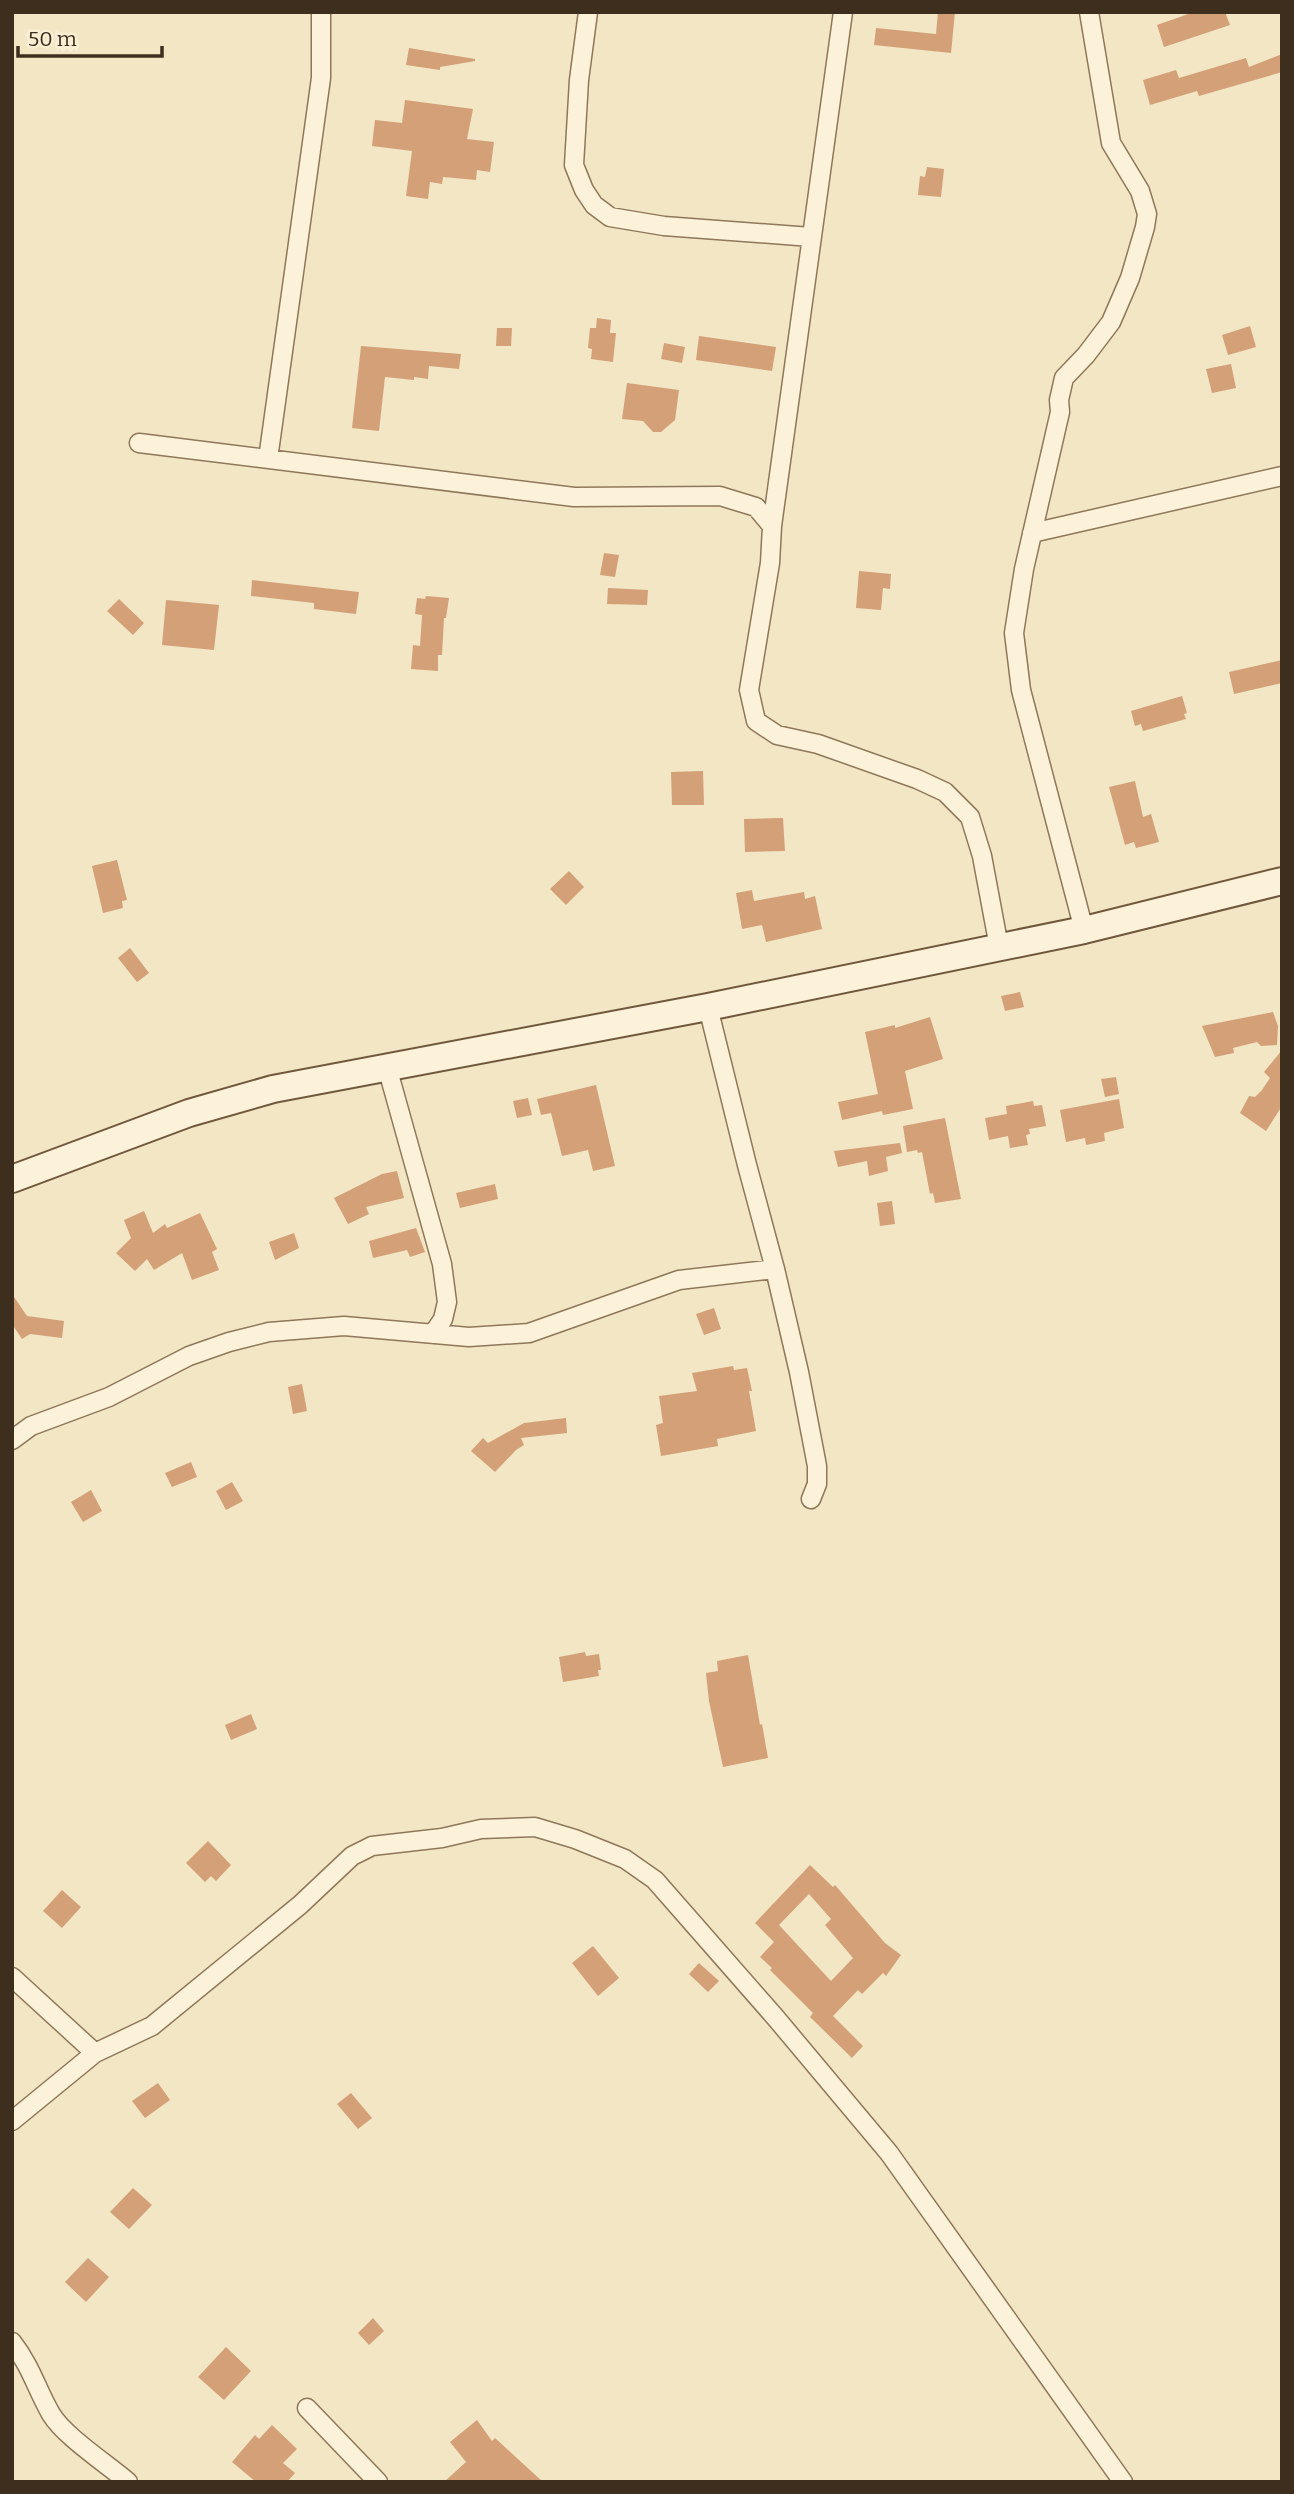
<svg xmlns="http://www.w3.org/2000/svg" width="1294" height="2494" viewBox="0 0 1294 2494" font-family="Bitter,serif">
<rect width="100%" height="100%" fill="#f2e6c5"/>
<path fill="#d3a078" fill-rule="evenodd" d="M938,12H955L951,53L874,45L876,28L936,34Z
M1194,12H1225L1230,25L1164,47L1157,25Z
M409,48L475,59V61L440,67V70L406,65Z
M1282,54V72L1199,96L1197,91L1150,105L1143,80L1176,70L1179,78L1246,58L1249,67Z
M405,100L473,109L467,139L494,142L490,172L477,170L476,180L443,177L442,184L430,182L428,199L406,196L412,151L372,146L375,120L402,123Z
M927,167L944,169L941,197L918,195L920,176L925,177Z
M597,318L611,320L610,333H616L613,362L591,359L592,349L588,348L590,328H596Z
M1250,326L1256,347L1228,355L1222,335Z
M497,328H512L511,346H496Z
M699,336L776,347L772,371L696,360Z
M664,343L685,347L682,363L661,359Z
M361,346L461,354L459,369L429,366L428,379L414,377V380L385,377L379,431L352,428Z
M1231,364L1236,388L1212,393L1206,369Z
M627,383L679,390L675,420L661,432H653L643,421L622,419Z
M604,553L619,555L615,577L600,575Z
M859,571L891,574L890,589L883,588L881,610L856,608Z
M252,580L359,592L356,614L314,609V603L251,596Z
M608,588L648,590L647,605L607,604Z
M426,596L449,598L446,618H444L442,655H438V671L411,669L413,645L420,646L422,615L415,614L417,598L425,599Z
M119,599L144,623L133,635L107,611Z
M166,600L219,605L214,650L162,645Z
M1282,660V683L1234,694L1229,672Z
M1182,696L1187,713L1184,714L1186,719L1143,731L1141,724L1135,726L1131,711Z
M703,771L704,805H672L671,772Z
M1135,781L1143,817L1151,814L1159,842L1136,848L1134,842L1125,845L1109,787Z
M783,818L785,851L745,852L744,819Z
M117,860L127,900L122,901L123,908L103,913L92,866Z
M569,871L584,887L566,905L550,889Z
M752,890L754,901L804,892L805,899L815,896L822,929L766,942L762,925L742,929L736,893Z
M130,948L149,973L137,982L118,958Z
M1020,992L1024,1007L1005,1011L1001,996Z
M1273,1012L1278,1026L1277,1045L1261,1046L1257,1042L1233,1048L1234,1053L1215,1057L1202,1026Z
M930,1017L943,1059L905,1071L913,1109L883,1115L882,1111L842,1120L838,1102L878,1094L865,1032L895,1025V1028Z
M1282,1050V1106L1266,1131L1240,1113L1249,1096L1255,1097L1262,1090L1270,1078L1264,1072Z
M1116,1077L1119,1094L1105,1097L1101,1079Z
M596,1085L615,1166L593,1171L588,1150L562,1156L551,1113L541,1115L537,1099Z
M528,1098L532,1115L517,1118L513,1101Z
M1119,1099L1124,1128L1104,1133L1105,1141L1086,1145L1085,1138L1066,1142L1060,1110Z
M1033,1101L1034,1106L1042,1105L1046,1126L1029,1129L1030,1134L1026,1135L1028,1145L1010,1148L1008,1136L989,1140L985,1118L1007,1114L1006,1106Z
M945,1118L961,1199L935,1203L933,1193L930,1194L922,1152L918,1153L917,1150L907,1152L903,1126Z
M900,1143L902,1153L886,1157L888,1171L869,1176L867,1161L838,1167L834,1151Z
M397,1171L404,1198L366,1207L369,1214L348,1224L334,1198L382,1174Z
M495,1184L498,1199L460,1208L456,1193Z
M892,1201L895,1224L880,1226L877,1203Z
M144,1211L153,1233L165,1224L167,1228L200,1213L217,1249L212,1252L219,1270L192,1280L182,1253L154,1270L147,1259L135,1271L116,1253L131,1238L124,1220Z
M416,1228L425,1252L410,1257L407,1250L373,1258L369,1241Z
M294,1233L299,1248L275,1260L269,1242Z
M12,1294L27,1316L64,1321L62,1338L30,1334L22,1339L12,1324Z
M714,1308L721,1329L704,1335L696,1314Z
M733,1366L734,1370L747,1368L752,1391H749L756,1431L717,1439L718,1446L661,1456L656,1425L663,1423L659,1396L697,1391L692,1373Z
M302,1384L307,1411L293,1414L288,1387Z
M566,1418L567,1433L521,1438L524,1445L516,1450L495,1472L471,1451L483,1438L488,1443L524,1423Z
M191,1462L197,1477L172,1487L165,1473Z
M232,1482L243,1501L226,1510L216,1491Z
M91,1490L102,1511L83,1522L71,1502Z
M585,1652L586,1656L599,1654L601,1670H598L599,1676L563,1682L559,1657Z
M748,1655L760,1725L762,1724L768,1758L723,1767L709,1701L706,1673L718,1671L717,1661Z
M251,1714L257,1729L231,1740L225,1725Z
M208,1841L231,1865L216,1881L211,1876L205,1882L186,1863Z
M810,1865L833,1887L835,1885L885,1943L901,1955L886,1976L883,1973L862,1994L858,1990L833,2016L863,2046L852,2058L810,2017L813,2013L770,1970L772,1968L760,1957L774,1942L755,1923ZM809,1894L831,1919L825,1925L853,1958L831,1981L779,1925Z
M62,1890L81,1907L62,1928L43,1911Z
M593,1946L619,1978L598,1996L572,1963Z
M699,1963L719,1981L708,1992L689,1974Z
M158,2083L170,2100L145,2118L132,2101Z
M351,2093L372,2118L358,2129L337,2104Z
M133,2188L152,2205L129,2229L110,2212Z
M88,2258L109,2277L86,2302L65,2282Z
M373,2318L384,2331L369,2345L358,2333Z
M226,2347L251,2371L224,2400L198,2377Z
M477,2420L492,2441L495,2438L543,2482H444L466,2462L450,2442Z
M272,2425L297,2449L283,2463L295,2473L287,2482H256L232,2462L255,2435L259,2439Z"/>
<g fill="none" stroke-linecap="round" stroke-linejoin="round">
<g stroke="#8f7759" stroke-width="21">
<path id="street" d="M588,12L579,80L574,165L584,190L594,205L610,217L664,226L811,237
M139,443L574,497L720,496L756,507L772,526L770,563L749,690L756,721L777,735L818,744L917,779L945,792L970,817L982,856L999,947
M268,459L321,78V12
M772,526L843,12
M1032,533L1282,476
M1084,930L1021,690L1014,633L1024,569L1060,412L1059,400L1064,378L1086,355L1111,322L1130,278L1145,227L1147,214L1140,191L1111,143L1089,12
M708,1007L747,1165L775,1269L799,1372L817,1466V1484L811,1499
M387,1067L442,1264L447,1302L443,1319L433,1334
M12,1440L31,1426L109,1397L189,1356L229,1342L269,1332L344,1326L469,1337L529,1333L679,1280L775,1269
M12,1977L95,2053
M12,2121L95,2053L152,2026L300,1905L352,1856L372,1846L442,1838L481,1829L535,1827L575,1839L625,1859L655,1880L775,2017L889,2153L1123,2482
M12,2342C32,2368 36,2388 51,2414C64,2436 107,2464 128,2482
M307,2408L378,2482"/>
</g>
<g stroke="#71583c" stroke-width="30">
<path id="secondary" d="M12,1179L189,1113L273,1089L708,1007L1084,930L1282,881"/>
</g>
<use href="#street" stroke="#fbf2d9" stroke-width="18"/>
<use href="#secondary" stroke="#fbf2d9" stroke-width="26"/>
</g>
<rect width="1294" height="2494" fill="none" stroke="#3e2e1e" stroke-width="28"/>
<path d="M18 46v10h144v-10" fill="none" stroke="#3e2e1e" stroke-width="3.5"/>
<text x="28" y="46" font-size="21" fill="#3e2e1e" stroke="#f8efd5" stroke-width="5" paint-order="stroke">50 m</text>
</svg>
